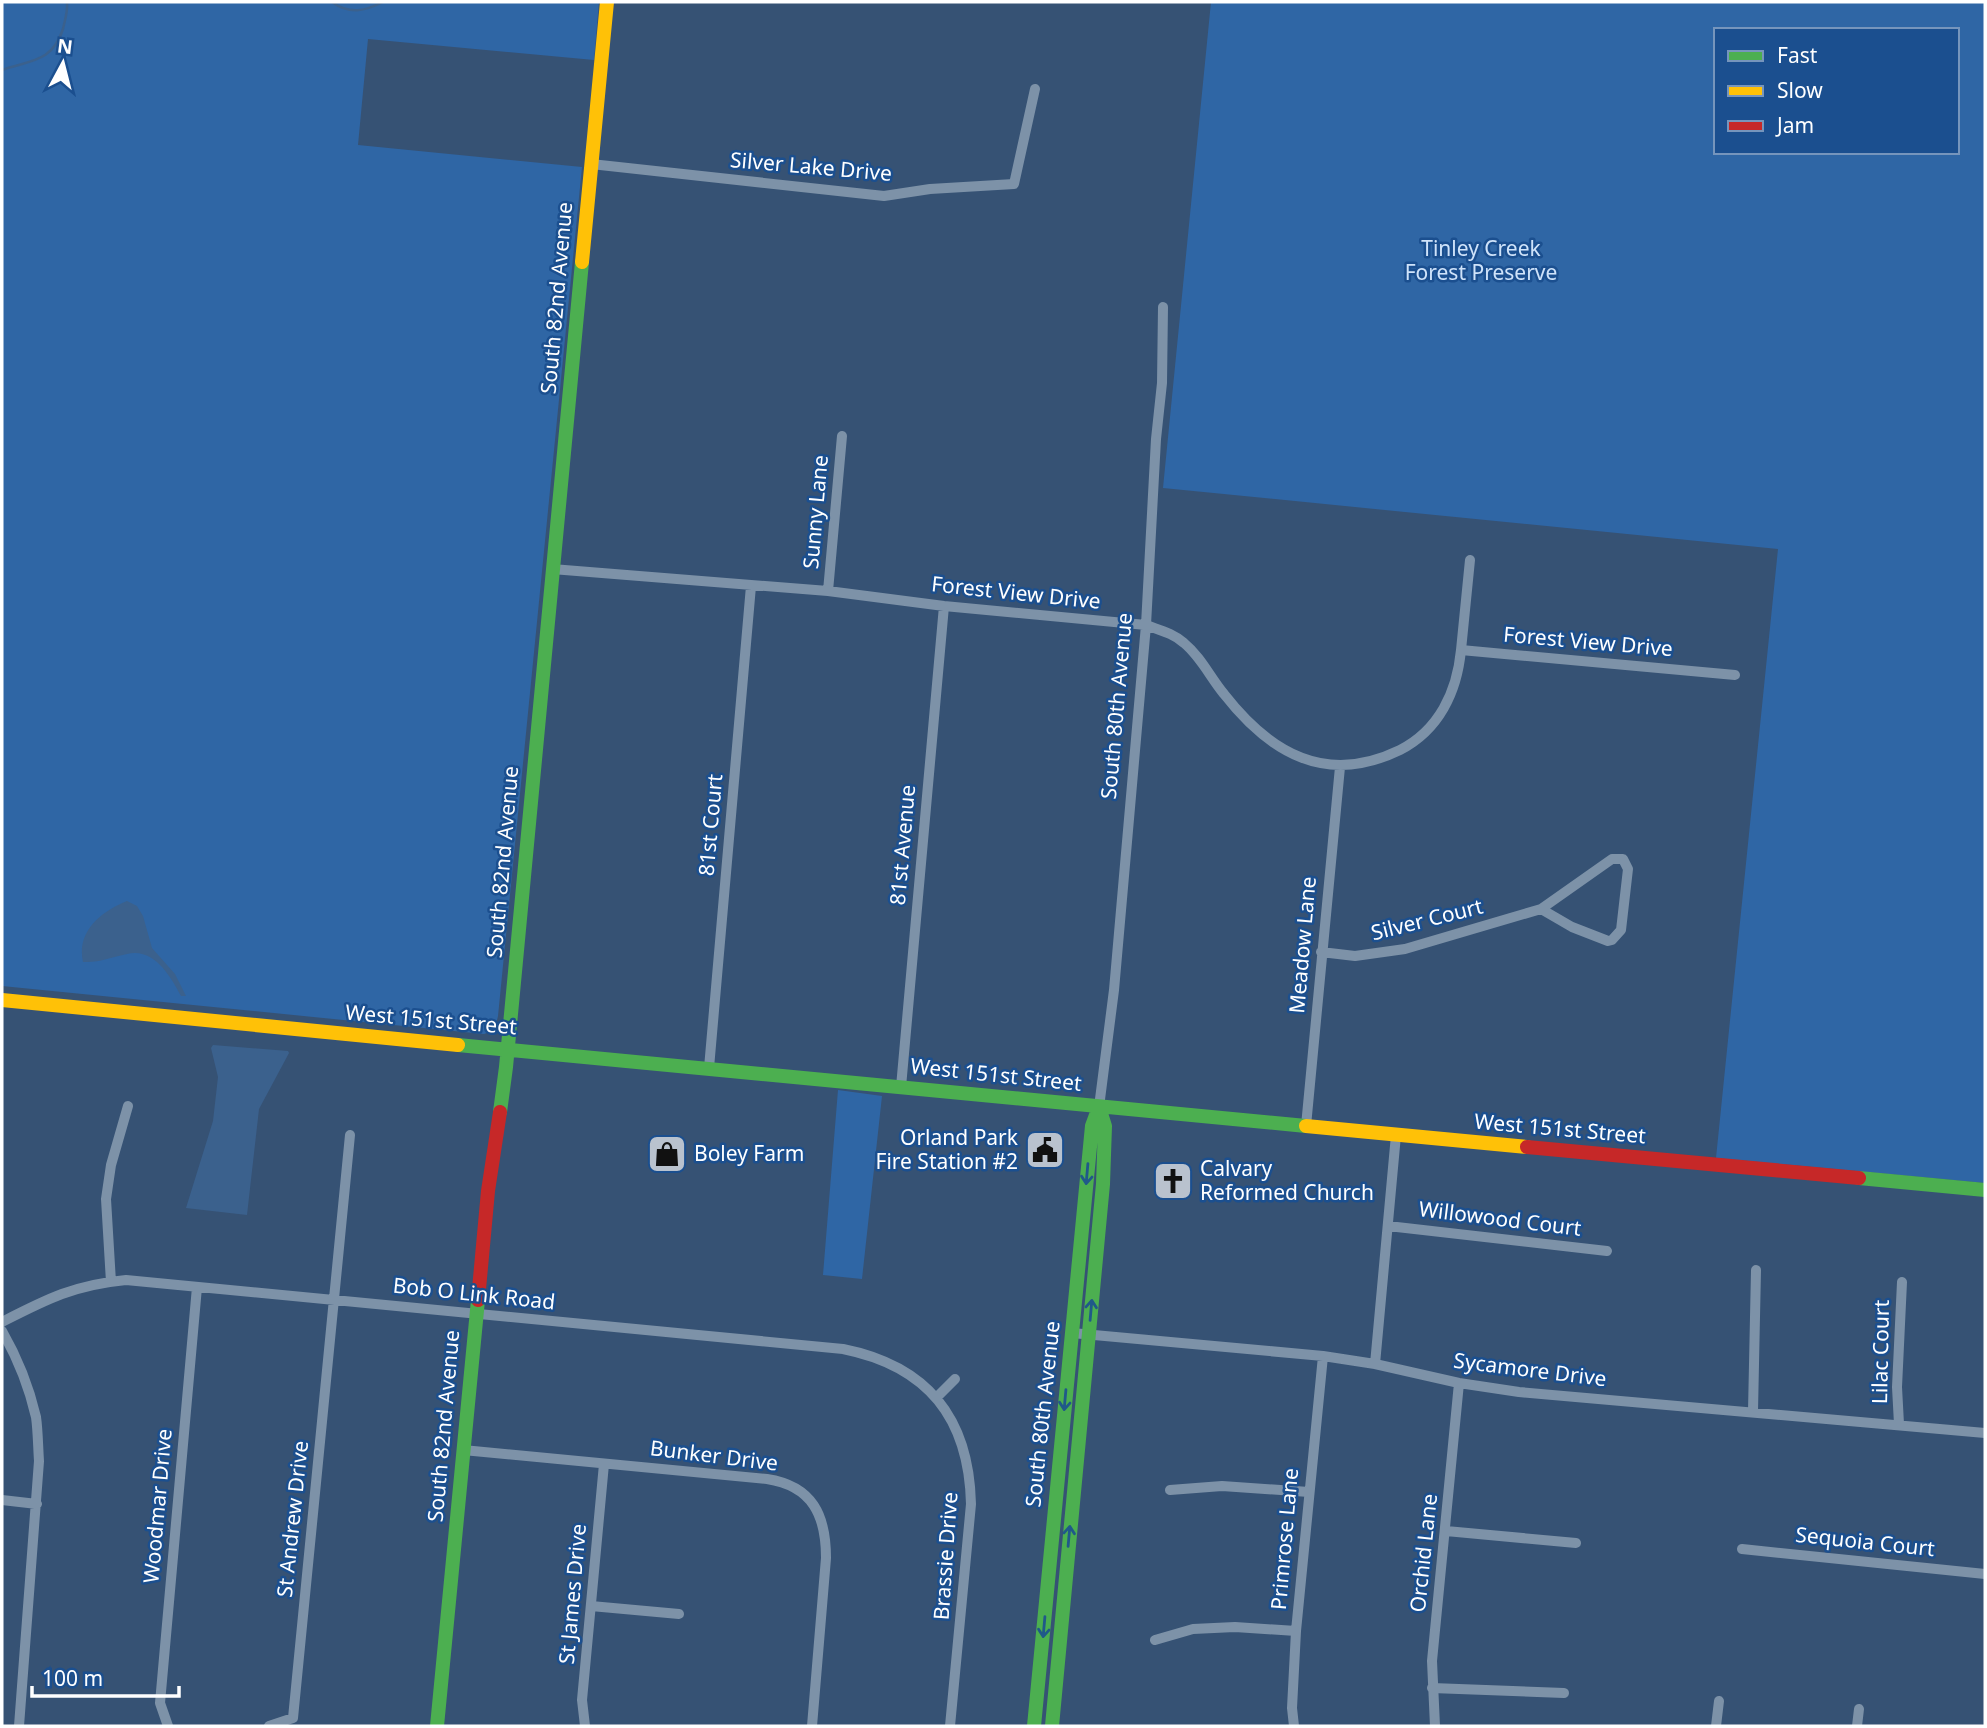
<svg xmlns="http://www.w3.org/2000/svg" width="1987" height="1728" viewBox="0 0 1987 1728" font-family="'Noto Sans',sans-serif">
<rect width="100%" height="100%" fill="#365274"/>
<path fill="#2f66a5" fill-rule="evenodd" d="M2,2H599L594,60L368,39L358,145L582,167L498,1016C496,1025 494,1031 484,1034L2,986Z
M1211,2H1985V1183L1716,1158L1778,549L1163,488ZM1716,30H1957V152H1716Z
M838,1090L882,1096L862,1279L823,1275Z"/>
<path fill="#3b618d" d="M127,901L137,906L143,916L152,948L175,974L186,996H181C171,977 154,947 127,954C111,957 100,963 83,962C76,931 102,911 127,901Z
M213,1045L288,1051L289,1053L259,1109L247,1215L186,1208L213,1121L218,1077L211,1048Z"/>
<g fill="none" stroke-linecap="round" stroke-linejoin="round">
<path stroke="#3b618d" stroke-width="2.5" d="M332,2C350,15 365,11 383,2
M2,70C30,60 52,63 63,29C65,19 68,12 67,2"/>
<path stroke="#7d92a8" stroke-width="10" d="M591,164L884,196L930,189L1014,184L1035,89
M552,569L828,591L944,606L1146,625C1159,630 1173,633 1184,643C1201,657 1210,677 1224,694C1270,753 1326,786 1400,750C1439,730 1457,692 1461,650L1735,675
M828,591L842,436
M1461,650L1470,560
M1321,952L1355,956L1405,949L1541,909L1572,927L1608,941L1612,940L1621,930L1628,869L1623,859H1612L1541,909
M709,1068L751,586
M901,1087L944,606
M1099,1107L1114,990L1146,625L1156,439L1162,383L1163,307
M1306,1126L1340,767
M1388,1226L1607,1251
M111,1282L106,1199L111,1165L128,1106
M2,1322C47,1299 74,1285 126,1280L843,1349C928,1366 969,1418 971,1504L950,1726
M2,1331C17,1357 29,1387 36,1417C38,1431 38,1447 39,1461L19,1726
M1072,1333L1323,1356L1375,1364L1459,1383L1519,1392L1985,1433
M1375,1364L1396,1135
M937,1397L955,1379
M1753,1411L1756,1270
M1899,1424L1897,1387L1902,1282
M463,1450L767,1479C813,1486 826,1516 826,1558L812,1726
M1170,1490L1222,1486L1309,1492
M2,1500L37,1504
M1446,1531L1576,1543
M1742,1549L1985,1574
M591,1606L679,1614
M1155,1640L1193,1629L1235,1627L1296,1631
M1432,1688L1564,1693
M168,1726L160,1703L197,1287
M269,1726L293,1718L350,1135
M585,1726L582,1700L604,1464
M1294,1726L1292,1708L1296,1631L1323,1356
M1435,1726L1432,1661L1459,1383
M1716,1726L1719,1701
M1857,1726L1859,1709"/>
<path stroke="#4caf50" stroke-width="14" d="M458,1045L1306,1126
M500,1112L506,1067L582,262
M1859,1178L1985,1190
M437,1726L478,1300
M1034,1726L1092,1126L1099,1107
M1052,1726L1103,1184L1105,1126L1099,1107"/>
<path stroke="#ffc107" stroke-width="14" d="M582,262L607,2
M2,1000L458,1045
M1306,1126L1527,1147"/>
<path stroke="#c62828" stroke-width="14" d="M1527,1147L1859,1178
M478,1300L488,1191L500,1112"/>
</g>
<defs><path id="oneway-shaft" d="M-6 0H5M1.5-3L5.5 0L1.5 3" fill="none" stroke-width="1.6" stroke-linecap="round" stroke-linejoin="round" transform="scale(1.75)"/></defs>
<g stroke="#205989">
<use href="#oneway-shaft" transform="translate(1087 1174) rotate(95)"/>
<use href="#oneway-shaft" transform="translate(1091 1310) rotate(-85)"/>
<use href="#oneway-shaft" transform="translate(1065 1400) rotate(95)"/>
<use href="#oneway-shaft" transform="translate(1069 1536) rotate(-85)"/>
<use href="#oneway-shaft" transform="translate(1044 1627) rotate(95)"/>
</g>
<defs>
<g id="civic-square" transform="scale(2.0125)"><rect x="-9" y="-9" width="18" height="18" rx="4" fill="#b9c2ce" stroke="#1b4f8f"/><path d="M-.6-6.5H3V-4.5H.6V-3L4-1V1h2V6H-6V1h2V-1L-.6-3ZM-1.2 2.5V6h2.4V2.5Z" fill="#111"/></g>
<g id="shop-square" transform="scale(2.0125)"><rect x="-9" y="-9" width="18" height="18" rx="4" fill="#b9c2ce" stroke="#1b4f8f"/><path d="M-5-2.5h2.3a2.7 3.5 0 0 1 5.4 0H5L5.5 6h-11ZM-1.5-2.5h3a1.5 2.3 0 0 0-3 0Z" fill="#111"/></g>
<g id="church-square" transform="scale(2.0125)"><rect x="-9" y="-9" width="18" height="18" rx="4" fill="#b9c2ce" stroke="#1b4f8f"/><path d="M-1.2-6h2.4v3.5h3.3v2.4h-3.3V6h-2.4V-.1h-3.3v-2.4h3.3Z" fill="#111"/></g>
</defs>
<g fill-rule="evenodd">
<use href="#civic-square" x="1045" y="1150"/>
<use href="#shop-square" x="667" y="1154"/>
<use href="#church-square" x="1173" y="1181"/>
</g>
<g text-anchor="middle" stroke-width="5" stroke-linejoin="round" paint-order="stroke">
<g font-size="21" fill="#fff" stroke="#1b4f8f">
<text transform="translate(811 167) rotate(5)" y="7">Silver Lake Drive</text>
<text transform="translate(557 298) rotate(-85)" y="7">South 82nd Avenue</text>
<text transform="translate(816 512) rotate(-85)" y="7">Sunny Lane</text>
<text transform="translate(1016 593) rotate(6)" y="7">Forest View Drive</text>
<text transform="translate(1588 642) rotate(5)" y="7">Forest View Drive</text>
<text transform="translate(1117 706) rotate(-85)" y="7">South 80th Avenue</text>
<text transform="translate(711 825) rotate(-85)" y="7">81st Court</text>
<text transform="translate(903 845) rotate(-85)" y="7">81st Avenue</text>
<text transform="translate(503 862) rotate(-85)" y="7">South 82nd Avenue</text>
<text transform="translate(1427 920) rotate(-14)" y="7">Silver Court</text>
<text transform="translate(1303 945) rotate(-85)" y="7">Meadow Lane</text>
<text transform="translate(431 1020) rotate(5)" y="7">West 151st Street</text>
<text transform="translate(996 1075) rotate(6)" y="7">West 151st Street</text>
<text transform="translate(1560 1129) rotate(5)" y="7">West 151st Street</text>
<text transform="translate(1500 1219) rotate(7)" y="7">Willowood Court</text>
<text transform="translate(474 1294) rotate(6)" y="7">Bob O Link Road</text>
<text transform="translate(1881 1352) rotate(-89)" y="7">Lilac Court</text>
<text transform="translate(1530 1370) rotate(7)" y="7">Sycamore Drive</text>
<text transform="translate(1043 1414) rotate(-84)" y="7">South 80th Avenue</text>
<text transform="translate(444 1426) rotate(-85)" y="7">South 82nd Avenue</text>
<text transform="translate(714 1456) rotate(7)" y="7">Bunker Drive</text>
<text transform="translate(158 1506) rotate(-85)" y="7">Woodmar Drive</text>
<text transform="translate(293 1519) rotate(-84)" y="7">St Andrew Drive</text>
<text transform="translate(1285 1539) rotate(-85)" y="7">Primrose Lane</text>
<text transform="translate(1865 1542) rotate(6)" y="7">Sequoia Court</text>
<text transform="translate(1424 1553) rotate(-84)" y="7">Orchid Lane</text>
<text transform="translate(946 1556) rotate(-86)" y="7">Brassie Drive</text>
<text transform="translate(573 1594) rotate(-85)" y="7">St James Drive</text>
</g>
<g font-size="21" fill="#cfe3fa" stroke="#1b4f8f">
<text x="1481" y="256">Tinley Creek<tspan x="1481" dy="24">Forest Preserve</tspan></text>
</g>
<g font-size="21" fill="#fff" stroke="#1b4f8f" text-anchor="start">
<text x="1018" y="1145" text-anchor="end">Orland Park<tspan x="1018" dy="24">Fire Station #2</tspan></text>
<text x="694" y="1161">Boley Farm</text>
<text x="1200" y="1176">Calvary<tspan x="1200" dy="24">Reformed Church</tspan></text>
</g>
</g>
<rect width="1987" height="1728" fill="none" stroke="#ffffff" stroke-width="7"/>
<rect x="1714" y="28" width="245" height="126" fill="#1b4f8f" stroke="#7695bc" stroke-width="2"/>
<rect x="1728" y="51" width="35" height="10" fill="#4caf50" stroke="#7695bc" stroke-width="2"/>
<text x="1777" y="63" font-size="21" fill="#ffffff">Fast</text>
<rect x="1728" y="86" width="35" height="10" fill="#ffc107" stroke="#7695bc" stroke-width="2"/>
<text x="1777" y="98" font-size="21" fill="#ffffff">Slow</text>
<rect x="1728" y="121" width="35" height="10" fill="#c62828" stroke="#7695bc" stroke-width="2"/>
<text x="1777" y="133" font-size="21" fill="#ffffff">Jam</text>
<g transform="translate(63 63) rotate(7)" stroke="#1b4f8f" stroke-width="5" paint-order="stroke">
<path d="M0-5L12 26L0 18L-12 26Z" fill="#ffffff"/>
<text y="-10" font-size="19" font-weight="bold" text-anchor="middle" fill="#ffffff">N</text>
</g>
<path d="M32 1686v10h147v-10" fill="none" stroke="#ffffff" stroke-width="3.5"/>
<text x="42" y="1686" font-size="21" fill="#ffffff" stroke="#1b4f8f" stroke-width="5" paint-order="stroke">100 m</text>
</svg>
